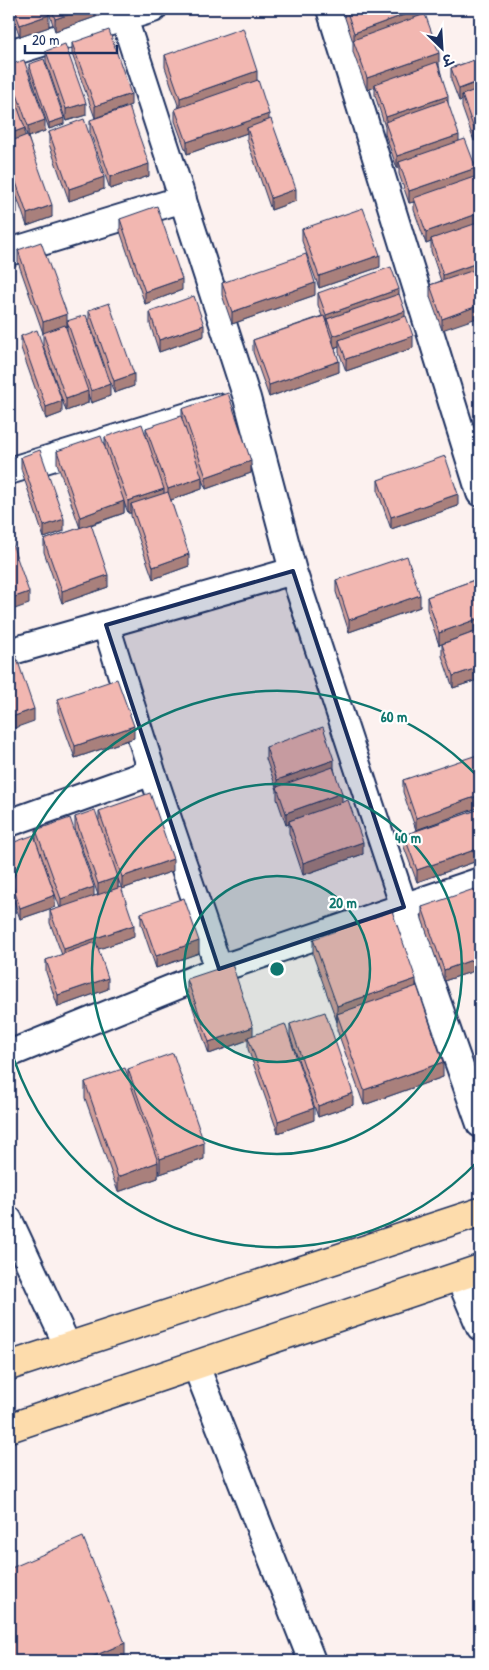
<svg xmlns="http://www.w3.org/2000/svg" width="489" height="1670" viewBox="0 0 489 1670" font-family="'Patrick Hand','Playpen Sans Deva',sans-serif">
<rect width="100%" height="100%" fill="#fcf1ef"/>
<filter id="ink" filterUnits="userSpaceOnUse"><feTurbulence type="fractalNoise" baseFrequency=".02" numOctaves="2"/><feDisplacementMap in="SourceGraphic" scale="10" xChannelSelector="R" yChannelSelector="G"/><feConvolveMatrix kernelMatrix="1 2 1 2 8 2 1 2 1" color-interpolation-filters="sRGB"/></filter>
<g filter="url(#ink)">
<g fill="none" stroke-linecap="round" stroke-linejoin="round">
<g stroke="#1b2f5e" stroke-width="30">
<path id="street" d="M121,9L247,398L293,571L404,907L480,1124
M330,9L480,493
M9,53L153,9
M9,252L183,199
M9,471L217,407
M106,625L152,772L219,969
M9,652L293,571
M9,823L152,772
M9,1054L219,969L480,881
M9,1220L68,1347
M459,1277L480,1327
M196,1366L312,1661"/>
</g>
<g stroke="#1b2f5e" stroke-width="31">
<path id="primary" d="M9,1366L480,1212
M9,1428L480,1269"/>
</g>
<use href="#street" stroke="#fff" stroke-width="26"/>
<use href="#primary" stroke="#fddcac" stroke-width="28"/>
</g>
<path fill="#d09d98" stroke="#1b2f5e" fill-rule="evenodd" d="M10,9H47L49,27L20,37Z
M48,9H101V15L55,31Z
M343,9H420V16L439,65L448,104L459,141L476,180H475L442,330L430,297V285L441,281L431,251V242L426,244L414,210V202L409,203L399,174V168H397L385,134V127L375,95V87L367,90L353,52V42L343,12Z
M72,43L131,105L95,118L72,54Z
M46,51L86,115L66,121L46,62Z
M165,55L257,80L269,120L296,201L271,210L247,140V133L187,154L175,121V109L179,108L165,67Z
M480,58L474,141L462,107V100L459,101L451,80V68Z
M29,64L64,124L49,129L29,71Z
M9,65L45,131L28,137L52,217L27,226L9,174ZM13,95L27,135L25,136Z
M90,120L149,176L110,189L90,132Z
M49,132L104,189L69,201L49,144Z
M120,219L182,290L145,304L120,231Z
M302,229L380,267L319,288L302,241Z
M18,250L67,326L65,327L67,331V321L110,396L91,403L88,394V403L66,411L43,345V333L18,262Z
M222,283L315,295L232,324L222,295Z
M318,293L399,294L413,348L346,371L339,352V346L335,348L339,372L269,397L253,352V340L322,316L318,305Z
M89,310L134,386L114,393L89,321Z
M150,312L204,336L159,352L150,324Z
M21,336L62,413L46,419L21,348Z
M182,409L251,473L206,489L202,480V489L171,500L189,566L153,579L131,516V513H128L124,502V513L91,525L108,587L62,603L44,552V540L80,528L57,463V451L105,447V437H146V428L182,419Z
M21,457L64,531L44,538L21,469Z
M378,480L458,506L391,529L378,492Z
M480,578L439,645L427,609V597Z
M336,580L420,607L349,632L336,592Z
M480,630V679L453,688L442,656V644Z
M58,699L134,738L75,758L58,711Z
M266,747L334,768L342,802L363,854L303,875L289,833V824L286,825L277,799V790L266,759Z
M480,764V807L416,830L403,792V780Z
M480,809V860L417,882L404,847V835Z
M99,811L173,871L122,889L118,879V888L134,937L98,949L108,989L58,1007L46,972V960L62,955L50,923V911L60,908L36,842V830L94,896L98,895L75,829V817L99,820Z
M9,844L55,907L20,919L9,886Z
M422,907H480V969L444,981L422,919Z
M141,913L199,953L156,968L141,924Z
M313,939L416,986L443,1077L364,1105L337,1030V1022L313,955Z
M187,979L253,1035L314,1120L278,1133L248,1049V1040L209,1054L187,991Z
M290,1024L353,1105L318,1117L290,1036Z
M128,1069L204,1159L160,1174L158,1170V1178L118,1192L85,1098V1082L128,1077Z"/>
<path fill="#a9807c" stroke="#1b2f5e" d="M85,9H101V15L55,31V19Z
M420,9V21L354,42V33Z
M49,15V27L20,37V25Z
M439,53V65L376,87L375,84V87L367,90V78Z
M257,71V83L180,110V98Z
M480,81V93L462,95V100L459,101V89Z
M131,94V105L95,118V106Z
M448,96V107L386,125V117Z
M86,103V115L66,121V109Z
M269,114V125L247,128V133L187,154V142Z
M64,118V124L49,129V123Z
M45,120V131L28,137V126Z
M480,127V139L474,141V129Z
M25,128V140L9,146V134Z
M459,135V147L399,162V168H397V156Z
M149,164V176L110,189V177Z
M476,168V180L415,201L414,198V202L409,203V191Z
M104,177V189L69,201V189Z
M296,189V201L271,210V198Z
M17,201V213L9,216V204Z
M52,205V217L27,226V214Z
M480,213V225L431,239V242L426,244V232Z
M380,255V267L319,288V276Z
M480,262V274L443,287V275Z
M182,279V290L145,304V292Z
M315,283V295L232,324V312Z
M399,289V301L327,319V327H326V315Z
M480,305V317L442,330V319Z
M405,311V323L339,340V346L333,348V336Z
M67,314V326L43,334V322Z
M204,325V336L159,352V340Z
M413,336V348L346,371V359Z
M339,361V372L269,397V385Z
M134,374V386L114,393V381Z
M110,384V396L91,403V391Z
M88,391V403L66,411V399Z
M62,401V413L46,419V407Z
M251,461V473L206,489V477Z
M202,477V489L168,501V489Z
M164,489V501L131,504V513H128V501Z
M458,494V506L391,529V517Z
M124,501V513L80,528V517Z
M64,519V531L44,538V526Z
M189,554V566L153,579V567Z
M108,575V587L62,603V591Z
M29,592V604L9,611V599Z
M420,595V607L349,632V620Z
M480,618V630L439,645V633Z
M480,667V679L453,688V676Z
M34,709V721L9,730V718Z
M134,726V738L75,758V746Z
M334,760V772L277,788V780Z
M342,793V805L289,821V824L286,825V813Z
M480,795V807L416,830V818Z
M363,842V854L303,875V863Z
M480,848V860L417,882V870Z
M173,859V871L122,889V877Z
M118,877V888L98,896V884Z
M94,887V899L61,911V899Z
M55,895V907L20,919V908Z
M134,925V937L64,961V949Z
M199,941V953L156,968V956Z
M480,957V969L444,981V970Z
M108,978V989L58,1007V995Z
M416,979V994L337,1014V1022V1006Z
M253,1027V1038L248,1037V1040L209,1054V1042Z
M443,1062V1077L364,1105V1090Z
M353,1093V1105L318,1117V1106Z
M314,1108V1120L278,1133V1121Z
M204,1143V1159L160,1174V1159Z
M158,1162V1178L118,1192V1177Z
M125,1643V1661H82Z"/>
<path fill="#f2b7b1" stroke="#1b2f5e" d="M14,9H47L49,15L20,25Z
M52,9H85L55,19Z
M346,9H420L354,33Z
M425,14L439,53L367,78L353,40Z
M243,28L257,71L180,98L165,55Z
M109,30L131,94L95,106L72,43Z
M65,44L86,103L66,109L46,51Z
M480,58V81L459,89L451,68Z
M44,59L64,118L49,123L29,64Z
M24,60L45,120L28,126L9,71V65Z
M437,62L448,96L386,117L375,84Z
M258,80L269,114L187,142L175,109Z
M9,83L25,128L9,134Z
M480,88V127L474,129L462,95Z
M447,100L459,135L397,156L385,122Z
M129,107L149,164L110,177L90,120Z
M84,119L104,177L69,189L49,132Z
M271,119L296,189L271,198L247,128Z
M27,135L52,205L27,214L9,162V142Z
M465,139L476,168L409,191L399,162Z
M9,176L17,201L9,204Z
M474,177L480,196V213L426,232L414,198Z
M157,206L182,279L145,292L120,219Z
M363,208L380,255L319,276L302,229Z
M480,222V262L443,275L431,239Z
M41,242L67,314L43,322L18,250Z
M306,254L315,283L232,312L222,283Z
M391,267L399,289L326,315L318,293Z
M480,268V305L442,319L430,285Z
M399,294L405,311L333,336L327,319Z
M194,296L204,325L159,340L150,312Z
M109,303L134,374L114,381L89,310Z
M86,315L110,384L91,391L67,321Z
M324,316L339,361L269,385L253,340Z
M406,316L413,336L346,359L339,340Z
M65,325L88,391L66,399L43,333Z
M37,330L62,401L46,407L21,336Z
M228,393L251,461L206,477L182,409Z
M181,416L202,477L168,489L146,428Z
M142,424L164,489L128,501L105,437Z
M101,436L124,501L80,517L57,451Z
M40,450L64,519L44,526L21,457Z
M445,456L458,494L391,517L378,480Z
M168,492L189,554L153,567L131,504Z
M91,524L108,575L62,591L44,540Z
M9,535L29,592L9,599Z
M407,556L420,595L349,620L336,580Z
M480,578V618L439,633L427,597Z
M480,630V667L453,676L442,644Z
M9,641H11L34,709L9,718Z
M117,679L134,726L75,746L58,699Z
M323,727L334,760L277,780L266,747Z
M477,755L480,764V795L416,818L403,780Z
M333,767L342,793L286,813L277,787Z
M150,793L173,859L122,877L99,811Z
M348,800L363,842L303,863L289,821Z
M480,809V848L417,870L404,835Z
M95,810L118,877L98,884L75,817Z
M70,818L94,887L61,899L36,830Z
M34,835L55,895L20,908L9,874V844Z
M121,887L134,925L64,949L50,911Z
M474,889L480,907V957L444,970L422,907Z
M184,898L199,941L156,956L141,913Z
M392,911L416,979L337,1006L313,939Z
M96,942L108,978L58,995L46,960Z
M232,964L253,1027L209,1042L187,979Z
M417,986L443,1062L364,1090L337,1014Z
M325,1012L353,1093L318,1106L290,1024Z
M285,1024L314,1108L278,1121L248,1037Z
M173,1053L204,1143L160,1159L128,1069Z
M125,1068L158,1162L118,1177L85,1082Z
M83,1537L125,1643L82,1661H9V1569Z"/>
</g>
<path fill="#1b2f5e" fill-opacity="0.2" stroke="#1b2f5e" stroke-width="4" stroke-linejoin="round" d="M293,571L404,907L219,969L106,625Z"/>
<circle cx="277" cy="969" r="93" fill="#0f766e" fill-opacity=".12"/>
<g fill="none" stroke="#0f766e" stroke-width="2.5">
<circle cx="277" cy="969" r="93"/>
<circle cx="277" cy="969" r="185"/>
<path d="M479 1160A278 278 0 0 1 9 1043M9 895A278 278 0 0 1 479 778"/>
</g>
<circle cx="277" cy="969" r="8" fill="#0f766e" stroke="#fff" stroke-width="2.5"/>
<g font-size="15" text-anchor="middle" font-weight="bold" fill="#0f766e" stroke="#fff" stroke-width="4.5" stroke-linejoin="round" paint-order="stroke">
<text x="394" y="722">60 m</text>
<text x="408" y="843">40 m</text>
<text x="343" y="908">20 m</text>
</g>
<rect width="489" height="1670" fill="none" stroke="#fff" stroke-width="30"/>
<rect x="15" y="15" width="459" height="1640" fill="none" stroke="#1b2f5e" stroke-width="2" filter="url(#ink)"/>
<g transform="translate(442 48) rotate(155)" stroke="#ffffff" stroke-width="4" paint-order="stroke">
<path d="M0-4L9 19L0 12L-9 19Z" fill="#1b2f5e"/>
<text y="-8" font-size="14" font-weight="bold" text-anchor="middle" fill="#1b2f5e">उ</text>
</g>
<path d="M25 45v8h92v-8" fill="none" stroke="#1b2f5e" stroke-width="2.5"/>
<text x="32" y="45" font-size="15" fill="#1b2f5e" stroke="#ffffff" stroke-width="4" paint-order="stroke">20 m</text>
</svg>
